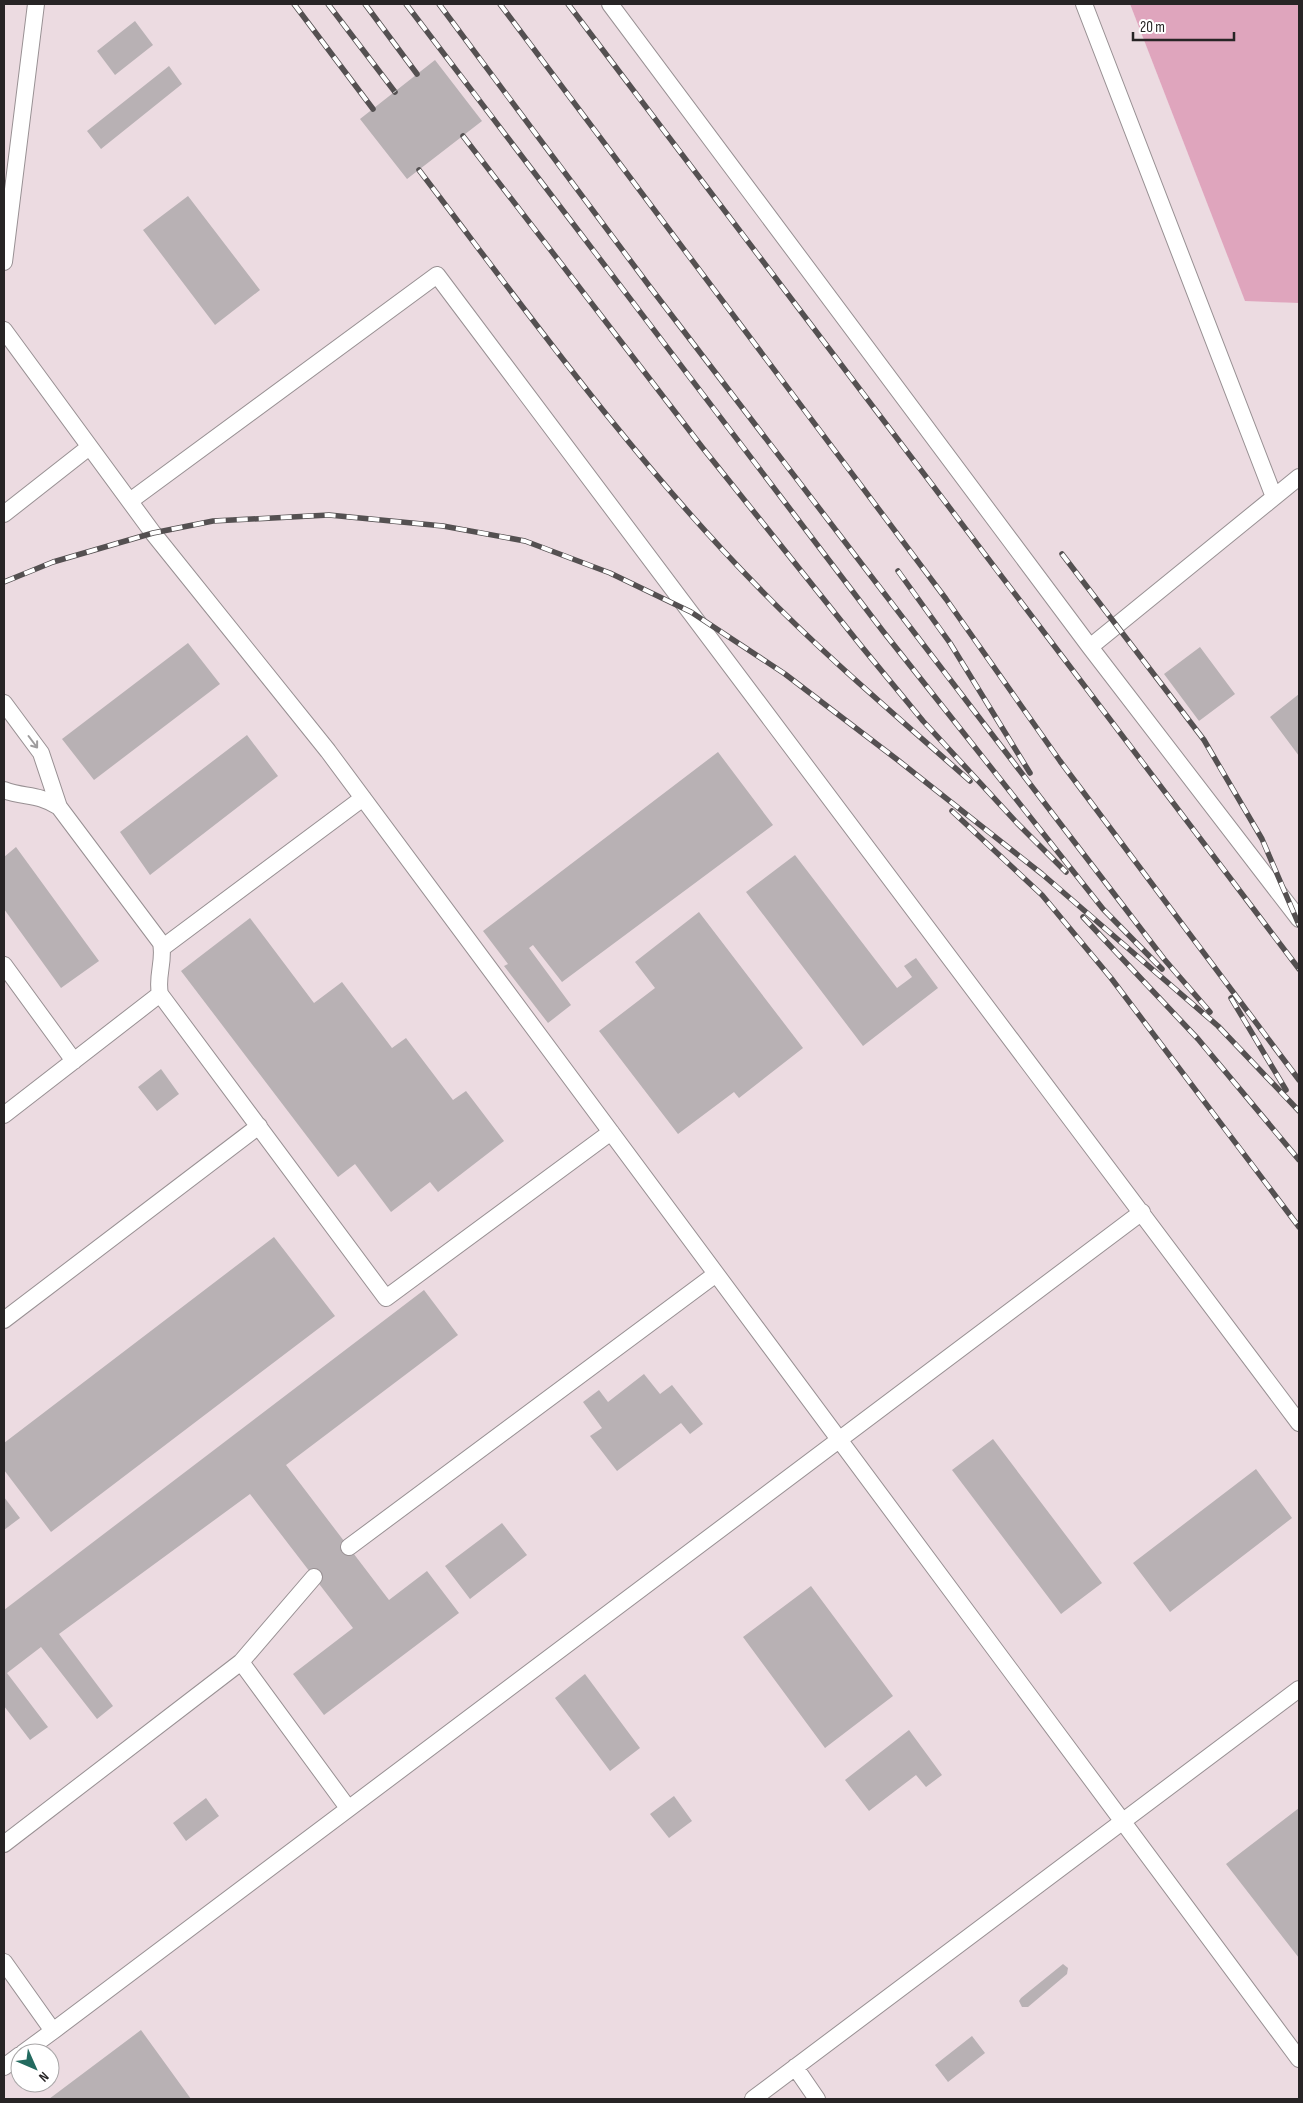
<svg xmlns="http://www.w3.org/2000/svg" width="1303" height="2103" viewBox="0 0 1303 2103" font-family="'Sofia Sans Condensed',sans-serif">
<rect width="100%" height="100%" fill="#f2eaed"/>
<path fill="#ecdbe1" fill-rule="evenodd" d="M4,4H1130L1245,300L1299,303V2099H4ZM20,2053H50V2083H20Z"/>
<path fill="#dfa5bd" d="M1130,4H1299V303L1245,301Z"/>
<path fill="#b8b1b4" d="M135,21L153,45L115,75L97,51Z
M435,60L482,121L407,179L360,119Z
M169,66L182,84L101,149L87,131Z
M188,196L260,290L215,325L143,230Z
M188,643L220,684L94,780L62,739Z
M1200,647L1235,694L1199,721L1164,674Z
M1299,694V756L1270,717Z
M247,735L278,776L150,875L120,832Z
M718,752L773,825L562,982L533,945L529,948L571,1005L548,1023L504,966L508,964L483,931Z
M16,847L99,961L61,988L4,909V857Z
M795,855L897,988L912,977L904,966L916,958L938,988L863,1046L746,892Z
M699,912L803,1048L739,1098L734,1092L678,1134L599,1031L655,988L635,962Z
M250,918L314,1003L342,982L392,1048L406,1038L453,1100L466,1091L504,1141L438,1192L430,1182L391,1212L355,1164L338,1177L181,971Z
M161,1069L179,1094L157,1111L138,1087Z
M274,1237L335,1316L51,1532L4,1470V1443Z
M424,1290L458,1335L286,1465L389,1600L427,1571L459,1613L324,1715L293,1674L353,1628L250,1494L59,1634L113,1706L97,1719L41,1647L7,1673L48,1727L30,1740L4,1706V1610Z
M644,1374L660,1394L672,1385L703,1424L690,1434L681,1423L617,1471L590,1436L602,1428L583,1402L599,1390L608,1402Z
M993,1439L1102,1583L1061,1614L952,1470Z
M1256,1469L1292,1518L1170,1612L1133,1563Z
M4,1497L20,1518L4,1530Z
M502,1523L527,1555L470,1599L445,1566Z
M811,1586L893,1696L825,1748L743,1637Z
M585,1674L640,1748L610,1771L555,1698Z
M909,1730L942,1775L926,1787L916,1775L869,1811L845,1780Z
M674,1796L692,1821L669,1838L650,1814Z
M206,1798L219,1816L186,1841L173,1823Z
M1299,1808V1958L1226,1864Z
M1063,1964L1068,1968L1067,1974L1028,2007H1022L1019,2001L1021,1998Z
M141,2030L191,2099H49Z
M972,2036L985,2053L948,2082L935,2065Z"/>
<g fill="none" stroke-linecap="round" stroke-linejoin="round">
<g stroke="#989093" stroke-width="18">
<path id="service" d="M610,4L1090,647L1299,919
M1084,4L1274,497
M4,262L36,4
M4,330L153,533L328,751L1299,2059
M130,501L437,275L1299,1423
M4,514L88,448
M1090,647L1299,477
M4,703L41,753L59,807
M4,790C25,798 37,793 59,807L161,943C165,961 156,976 160,994L386,1298L611,1132
M162,948L363,798
M4,965L74,1061
M4,1115L160,994
M4,1320L259,1126
M349,1547L716,1274
M241,1662L348,1808
M4,1844L241,1662L314,1577
M4,1962L53,2031L23,2053
M53,2031L1142,1212
M4,2067L20,2055
M795,2067L817,2099
M753,2099L1299,1689"/>
</g>
<use href="#service" stroke="#fff" stroke-width="16"/>
<g stroke="#545051" stroke-width="5.5">
<path id="rail" d="M294,4L373,109
M328,4L395,92
M365,4L417,74
M406,4L882,630L1103,909L1162,969
M439,4L650,287L1059,822L1164,959L1210,1012
M500,4L946,599L1060,761L1299,1080
M568,4L1299,969
M463,136L702,447L862,647L923,721L1017,823L1066,872
M419,170C528,313 633,460 759,588C825,656 899,718 970,781
M1062,554L1204,740L1262,839L1299,925
M898,571L950,643L1030,773
M4,582L53,562L153,533L213,521L329,515L443,526L525,541L610,573L691,612L785,674L899,761L1042,874L1218,1026L1299,1111
M952,811L1042,895L1111,978L1299,1227
M1083,917L1198,1039L1299,1160
M1231,998L1286,1090"/>
</g>
<use href="#rail" stroke="#fff" stroke-width="4" stroke-dasharray="11" stroke-linecap="butt"/>
</g>
<defs><path id="oneway-shaft" d="M-6 0H5M1.5-3L5.5 0L1.5 3" fill="none" stroke-width="1.6" stroke-linecap="round" stroke-linejoin="round" transform="scale(1.25)"/></defs>
<use stroke="#9e9c9d" href="#oneway-shaft" transform="translate(33 742) rotate(53)"/>
<rect width="1303" height="2103" fill="none" stroke="#272425" stroke-width="10"/>
<g transform="translate(35 2068) rotate(135)"><circle r="24" fill="#ffffff" stroke="#a9a7a8"/>
<path d="M0-4L9 19L0 12L-9 19Z" fill="#236a5f"/>
<text y="-8" font-size="14" font-weight="bold" text-anchor="middle" fill="#272425">N</text>
</g>
<path d="M1133 32v8h101v-8" fill="none" stroke="#272425" stroke-width="2.5"/>
<text x="1140" y="32" font-size="15" fill="#272425" stroke="#ffffff" stroke-width="4" paint-order="stroke">20 m</text>
</svg>
